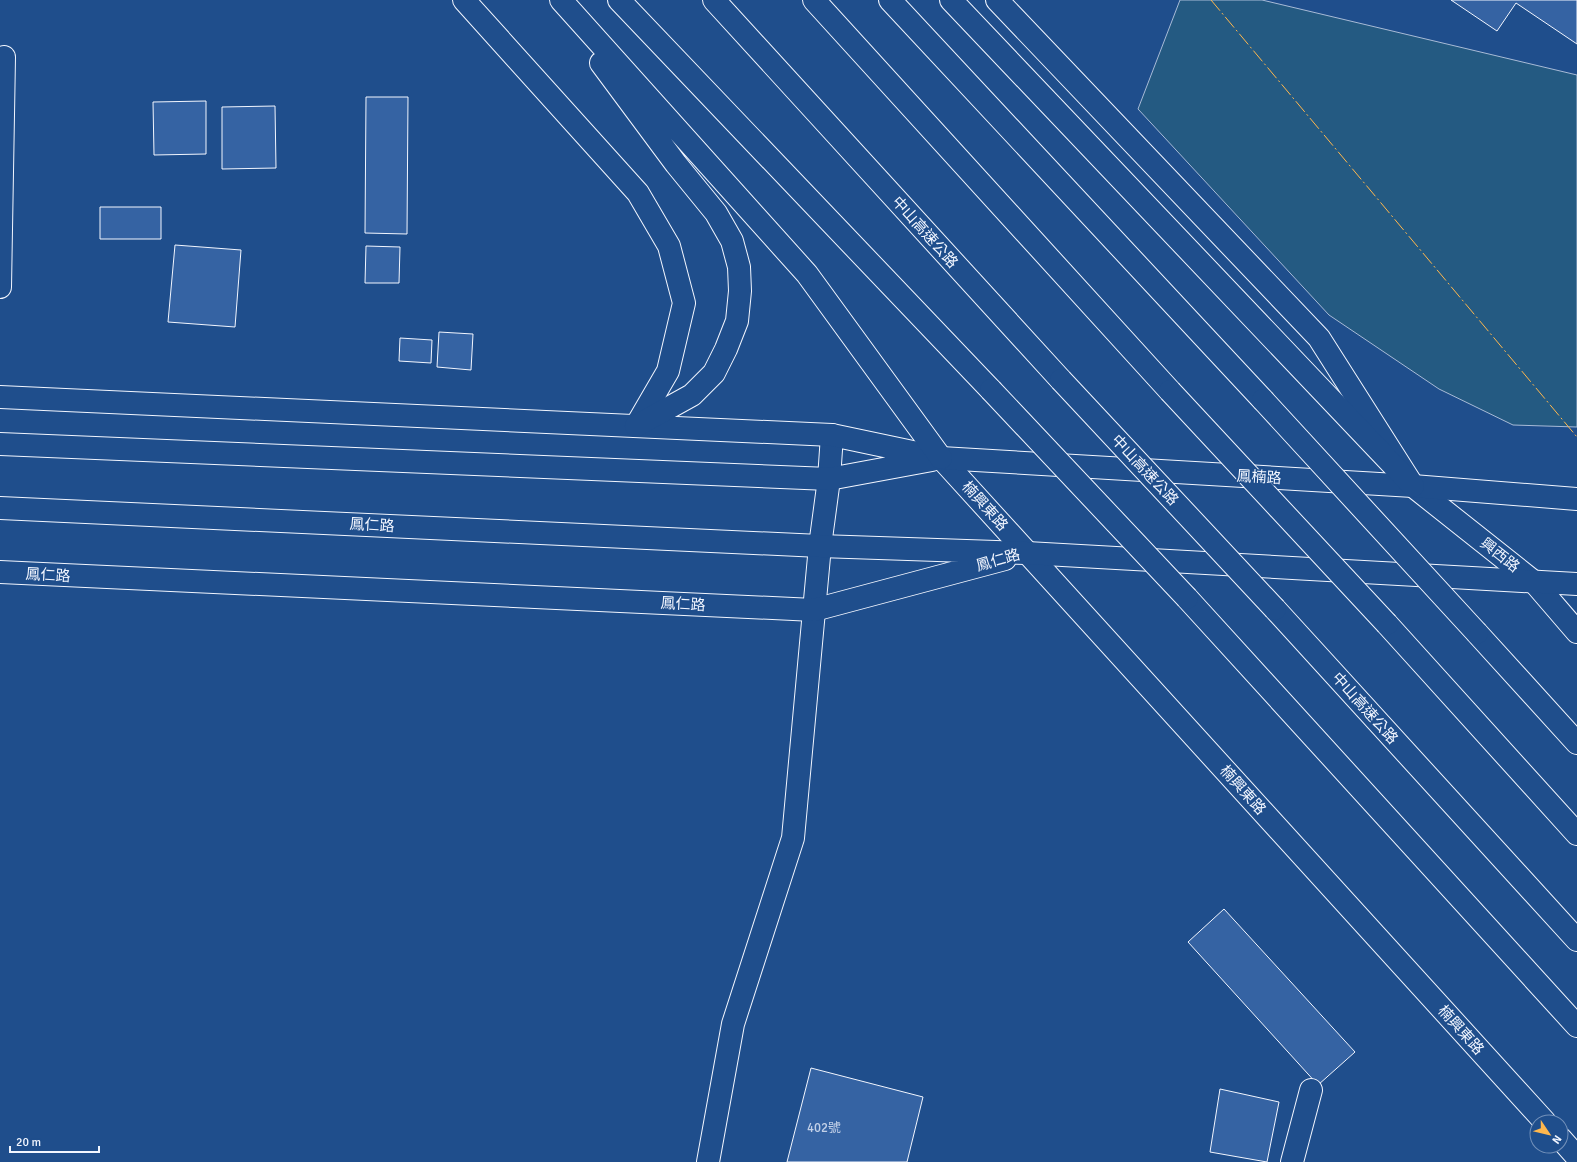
<svg xmlns="http://www.w3.org/2000/svg" width="1577" height="1162" viewBox="0 0 1577 1162" font-family="Signika,'Noto Sans TC',sans-serif">
<rect width="100%" height="100%" fill="#1f4e8c"/>
<path fill="#245a82" stroke="#a8bbd7" d="M1180,0H1262L1577,75V427L1513,425L1439,389L1329,315L1138,109Z"/>
<path fill="#3563a3" stroke="#f2f6ff" d="M1451,0H1577V44L1516,3L1497,31Z
M366,97H408L407,234L365,233Z
M206,101V154L154,155L153,102Z
M275,106L276,168L222,169V107Z
M100,207H161V239H100Z
M175,245L241,250L235,327L168,322Z
M366,246L400,247L399,283H365Z
M439,332L473,334L471,370L437,367Z
M400,338L432,340L431,363L399,361Z
M1224,909L1355,1052L1318,1085L1188,942Z
M811,1068L923,1097L907,1162H787Z
M1220,1089L1279,1102L1267,1162L1210,1152Z"/>
<g fill="none" stroke-linecap="round" stroke-linejoin="round">
<g stroke="#f2f6ff" stroke-width="24">
<path id="minor" d="M464,0L638,193L669,246L684,303L668,371L636,426
M997,0L1319,338L1413,486L1534,582L1577,632
M0,287L4,57
M941,458L1545,1122
M1561,1139L1577,1157
M708,1162L733,1024L793,838L820,546L829,479L832,435
M1292,1162L1311,1090"/>
</g>
<g stroke="#f2f6ff" stroke-width="24">
<path id="major" d="M0,397L832,435L941,458L1413,486L1577,499
M0,444L829,479L932,460
M0,508L820,546L1027,553L1577,584
M0,572L814,610L1005,559"/>
</g>
<g stroke="#f2f6ff" stroke-width="24">
<path id="highway" d="M561,0L807,274L941,458
M619,0L991,390
M714,0L1061,380
M814,0L1170,391
M890,0L1263,400
M951,0L1413,486
M601,63L676,164L716,213L732,241L739,267L740,291L737,321L726,349L714,373L692,395L636,426
M1187,598L1577,1026
M1275,609L1577,940
M1387,624L1577,834
M1477,633L1577,743"/>
</g>
<use href="#minor" stroke="#1f4e8c" stroke-width="22"/>
<use href="#major" stroke="#1f4e8c" stroke-width="22"/>
<use href="#highway" stroke="#1f4e8c" stroke-width="22"/>
<g stroke="#f2f6ff" stroke-width="24" stroke-linecap="butt">
<path id="highway-bridge" d="M1061,380L1275,609
M991,390L1187,598
M1170,391L1387,624
M1263,400L1477,633"/>
</g>
<use href="#highway-bridge" stroke="#1f4e8c" stroke-width="22"/>
<path stroke="#ffb74d" stroke-width="1" stroke-dasharray="14 3 2 3" stroke-linecap="butt" d="M1211,0L1577,437"/>
</g>
<g text-anchor="middle" stroke-width="3" stroke-linejoin="round" paint-order="stroke">
<g font-size="13" fill="#c3d1e8">
<text x="824" y="1132">402號</text>
</g>
<g font-size="15" fill="#f2f6ff" stroke="#1f4e8c">
<text transform="translate(925 232) rotate(48)" y="5">中山高速公路</text>
<text transform="translate(1145 470) rotate(47)" y="5">中山高速公路</text>
<text transform="translate(1259 477) rotate(3)" y="5">鳳楠路</text>
<text transform="translate(985 506) rotate(48)" y="5">楠興東路</text>
<text transform="translate(372 525) rotate(3)" y="5">鳳仁路</text>
<text transform="translate(1500 555) rotate(38)" y="5">興西路</text>
<text transform="translate(998 560) rotate(-16)" y="5">鳳仁路</text>
<text transform="translate(48 575) rotate(3)" y="5">鳳仁路</text>
<text transform="translate(683 604) rotate(3)" y="5">鳳仁路</text>
<text transform="translate(1365 708) rotate(48)" y="5">中山高速公路</text>
<text transform="translate(1243 790) rotate(48)" y="5">楠興東路</text>
<text transform="translate(1461 1030) rotate(48)" y="5">楠興東路</text>
</g>
</g>
<g transform="translate(1549 1134) rotate(125)"><circle r="19" fill="#1f4e8c" stroke="#7391ba"/>
<path d="M0-3L7 15L0 10L-7 15Z" fill="#ffb74d"/>
<text y="-6" font-size="11" font-weight="bold" text-anchor="middle" fill="#f2f6ff">N</text>
</g>
<path d="M10 1146v6h89v-6" fill="none" stroke="#f2f6ff" stroke-width="2"/>
<text x="16" y="1146" font-size="12" fill="#f2f6ff" stroke="#1f4e8c" stroke-width="3" paint-order="stroke">20 m</text>
</svg>
